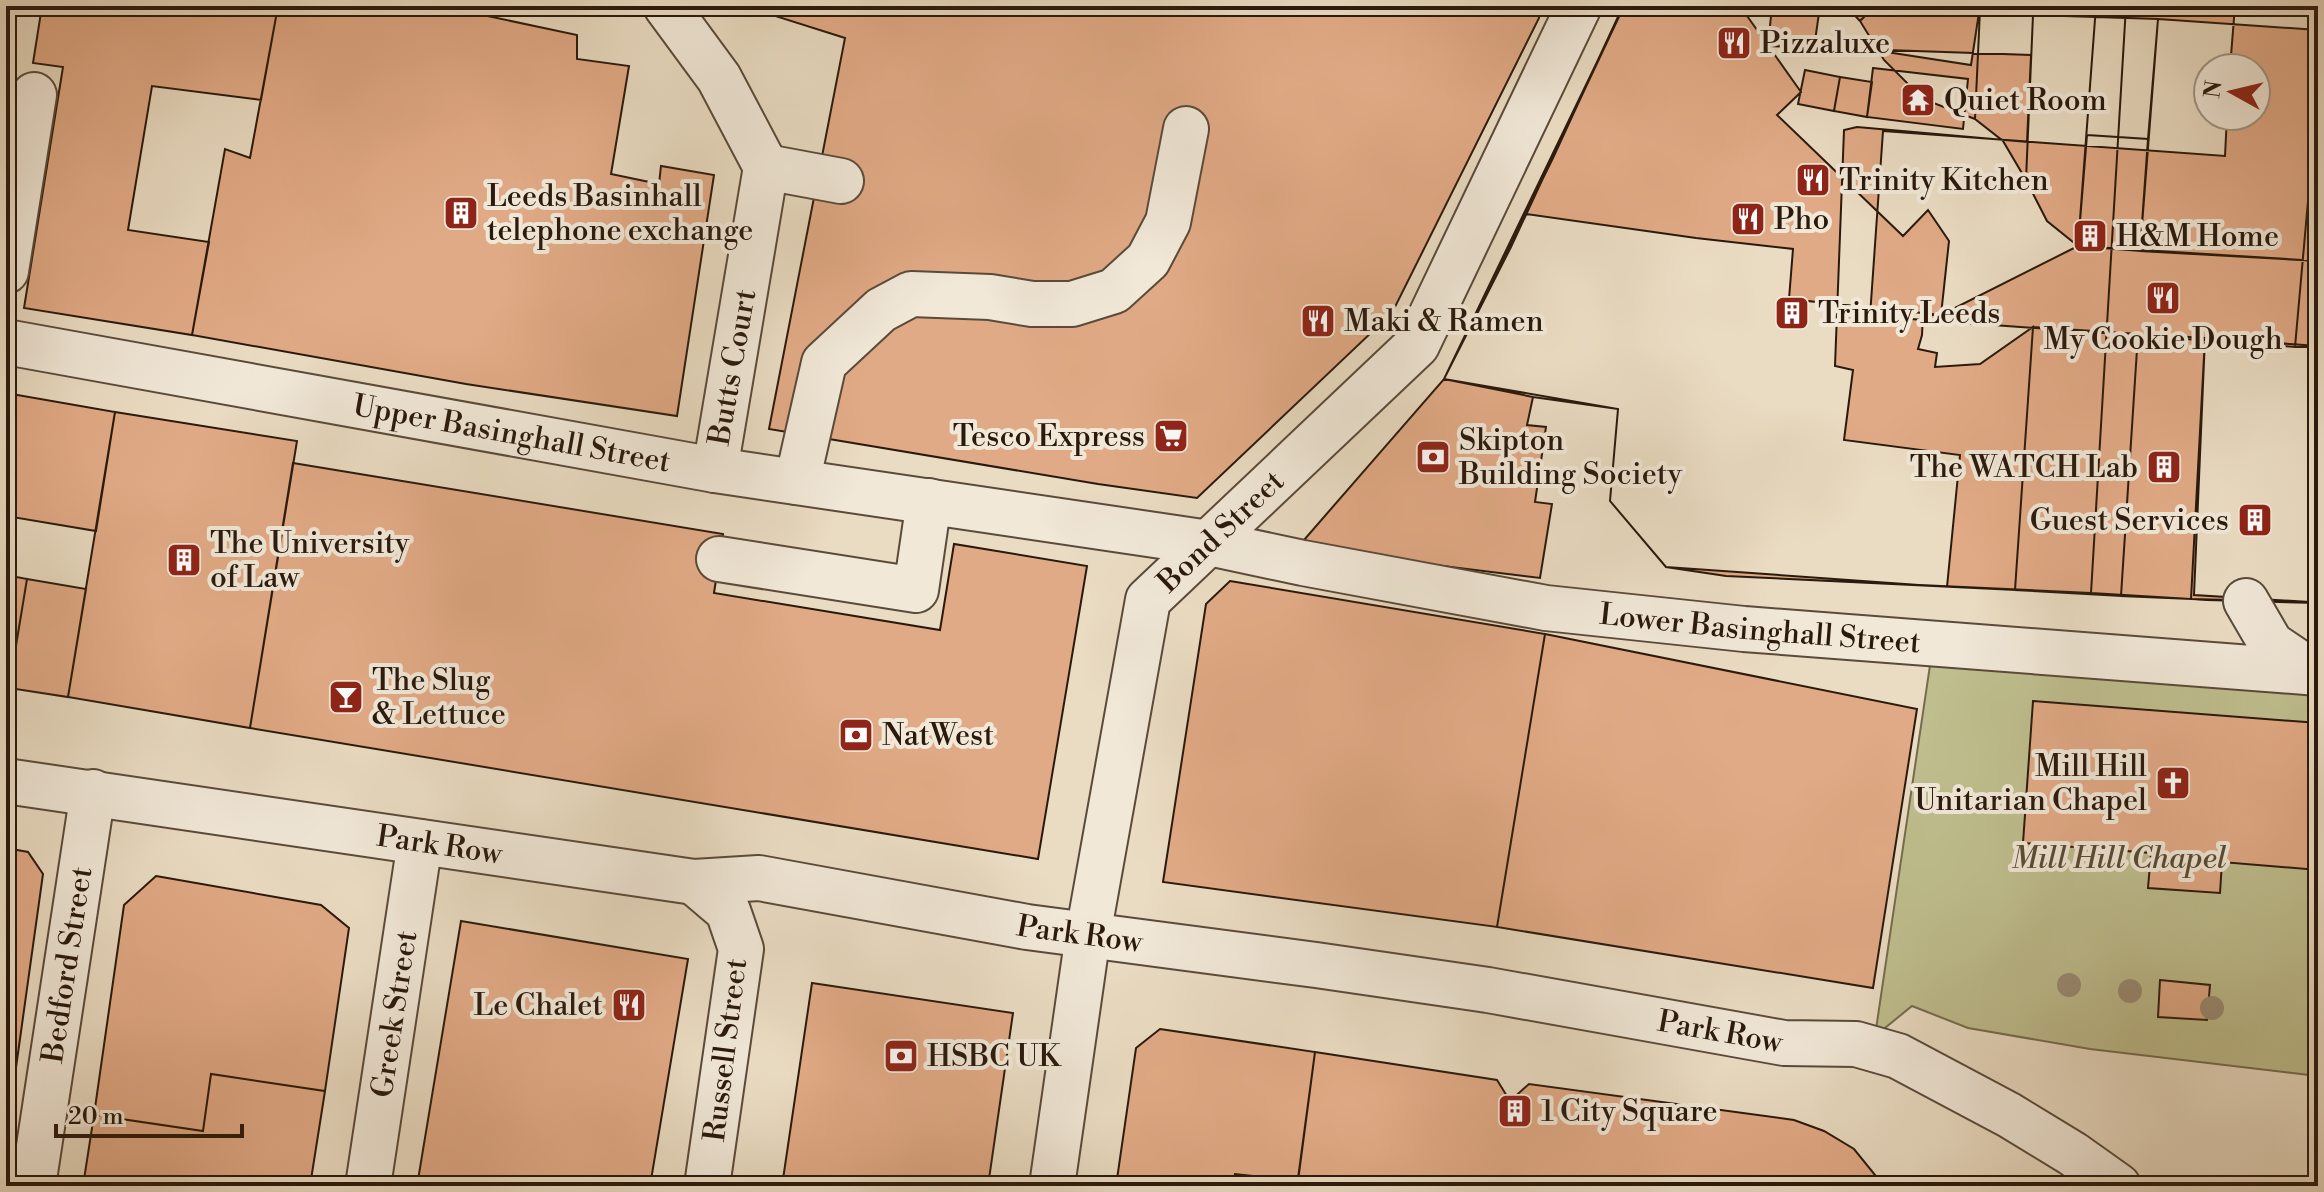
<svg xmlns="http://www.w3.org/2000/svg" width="2324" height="1192" viewBox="0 0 2324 1192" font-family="'Libre Bodoni',serif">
<rect width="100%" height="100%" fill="#eadcc3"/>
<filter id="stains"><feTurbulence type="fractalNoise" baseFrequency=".0025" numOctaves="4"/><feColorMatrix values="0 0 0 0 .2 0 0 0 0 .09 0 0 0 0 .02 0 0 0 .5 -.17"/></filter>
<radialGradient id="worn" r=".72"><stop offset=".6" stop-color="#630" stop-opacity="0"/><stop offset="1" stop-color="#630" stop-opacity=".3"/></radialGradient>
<path fill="#bfbe8e" stroke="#746c4e" stroke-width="2" d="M1933,645L2318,684V1076L2090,1049L1968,1028L1912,1006L1875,1036Z"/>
<path fill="#e1aa86" stroke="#2a190d" stroke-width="2" fill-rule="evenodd" d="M42,6H278L261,100L152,86L128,230L209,242L192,335L24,308L63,67L33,63Z
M278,6H440L577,35V59L629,66L611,174L659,184L661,166L714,175L677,416L466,384L192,335L225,149L250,158Z
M744,6H1541L1539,18L1392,313L1197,498L1098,484L769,429L845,38Z
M1623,6H2126L2091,593L1726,576L1666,567L1610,501L1618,409L1533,397L1444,379L1511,247Z
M1623,6H2126L2091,593L1726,576L1666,567L1610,501L1618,409L1533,397L1444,379L1511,247Z
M1623,6H1740L1801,92L1777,115L1903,236L1928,210L1949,241L1941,315H1923L1922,335L1918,349L1937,353L1935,367L1980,364L2033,327L2015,590L1726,576L1666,567L1610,501L1618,409L1444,379L1553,158Z
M1624,6H1772L1768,46L2031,55L2027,142L1857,127L1844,130L1835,366L1853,370L1844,440L1960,455L1947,587L1666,567L1610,501L1618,409L1444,379Z
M1624,6H2096L2078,246L1941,315L1789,299L1793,249L1696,238L1526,214Z
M1820,6H1980L1971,65L1815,41Z
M1846,6H1875L1860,21Z
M1875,6H1941L1980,10L1975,119L1923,99L1884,60L1860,21Z
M2096,6H2318V261L2078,246ZM2208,68H2256V116H2208Z
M2126,6H2318V603L2207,600L2091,593ZM2208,68H2256V116H2208Z
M2126,6H2318V603L2207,600L2091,593ZM2208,68H2256V116H2208Z
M2235,6H2318V89L2295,347L1870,316L1883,131L2225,156L2227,116H2256V68H2230Z
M1980,10L2033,15L2026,180L2003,141L1975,119Z
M2033,15L2158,19L2148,139L2087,135L2078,246L2047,221L2026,180Z
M2158,19L2318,30V261L2140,251ZM2208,68H2256V116H2208Z
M1873,68L1968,79L1963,129L1867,117Z
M1805,70L1840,77L1834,111L1798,104Z
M1840,77L1872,82L1867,117L1834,111Z
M2318,89V347H2295Z
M2087,135L2148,139L2140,251L2078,246Z
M2033,327L2138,334L2121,596L2015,590Z
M2138,334L2205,338L2191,599L2121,596Z
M2205,338L2318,346V442L2310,602L2194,595Z
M2205,338L2318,346V442L2310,602L2191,599Z
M1444,379L1533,397L1527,425L1546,427L1535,502L1552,504L1540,578L1297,548Z
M6,393L115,412L96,531L6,516Z
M115,412L297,441L250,728L68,697Z
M2318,441V603L2310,602Z
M2318,442V603L2310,602Z
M293,463L723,534L714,593L940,630L954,544L1087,566L1038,859L250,728Z
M6,575L27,579L9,688L6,687Z
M27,579L86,589L68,697L9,688Z
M1230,581L1545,634L1497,927L1163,882L1206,604Z
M1545,634L1917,709L1873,988L1497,927Z
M2033,701L2318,723V870L2222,862L2220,893L2148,888L2151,853L2023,843Z
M6,848L28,852L43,874L13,1089L6,1088Z
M156,876L321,905L349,928L325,1091L211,1074L203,1131L94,1115L124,905Z
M461,921L688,959L650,1186H417Z
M2160,980L2210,985L2207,1020L2158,1017Z
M812,983L1013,1013L988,1186H782Z
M1160,1029L1315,1052L1298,1181L1235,1174L1233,1186H1116L1136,1048Z
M1315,1052L1497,1080L1510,1101L1529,1084L1794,1120L1824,1131L1854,1149L1884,1186H1297Z
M211,1074L325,1091L310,1186H83L94,1115L203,1131Z"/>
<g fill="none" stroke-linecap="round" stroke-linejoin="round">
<g stroke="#5a4a3a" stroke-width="48">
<g id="minor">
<path d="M666,6L719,78L766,167L715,470"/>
<path d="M766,167L841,181"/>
<path d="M6,271L34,95"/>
<path id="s1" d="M6,342L715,470L1209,543L1303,563L1546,608L1744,629L2318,673"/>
<path d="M797,482L824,363L881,310L911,294L990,297L1032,304H1072L1114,291L1148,260L1168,222L1186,129"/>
<path d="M719,559L916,590L929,501"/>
<path d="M2246,601L2271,644L2314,673"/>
<path id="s2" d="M6,781L694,882L759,878L1027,927L1316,965L1488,990L1784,1043L1856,1044L1898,1056L2009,1115L2073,1154L2118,1186"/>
<path d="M694,882L728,911L741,949L707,1186"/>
<path id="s3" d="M33,1186L93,792"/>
<path id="s4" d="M368,1186L420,842"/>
<path id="s5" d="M1052,1186L1088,935L1148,600L1417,345L1579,6"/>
</g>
</g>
<use href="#minor" stroke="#f1e8d8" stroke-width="44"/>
</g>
<g fill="#998c74">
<circle cx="2069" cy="985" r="12"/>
<circle cx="2130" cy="991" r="12"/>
<circle cx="2212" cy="1008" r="12"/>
</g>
<defs>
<g id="restaurant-square" transform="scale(1.8)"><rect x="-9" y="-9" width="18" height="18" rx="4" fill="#8f2418" stroke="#f1e8d8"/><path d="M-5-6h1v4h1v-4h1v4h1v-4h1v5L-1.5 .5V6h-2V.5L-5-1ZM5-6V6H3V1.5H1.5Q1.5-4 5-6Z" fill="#fff"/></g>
<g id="temple-square" transform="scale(1.8)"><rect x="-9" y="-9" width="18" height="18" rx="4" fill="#8f2418" stroke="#f1e8d8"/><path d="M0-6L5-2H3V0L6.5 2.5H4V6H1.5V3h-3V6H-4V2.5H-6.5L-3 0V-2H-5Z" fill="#fff"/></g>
<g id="building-square" transform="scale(1.8)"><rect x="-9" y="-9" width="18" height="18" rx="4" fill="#8f2418" stroke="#f1e8d8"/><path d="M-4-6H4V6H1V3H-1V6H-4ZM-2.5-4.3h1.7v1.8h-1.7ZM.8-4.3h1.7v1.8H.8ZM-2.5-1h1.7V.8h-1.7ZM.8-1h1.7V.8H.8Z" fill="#fff"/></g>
<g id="supermarket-square" transform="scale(1.8)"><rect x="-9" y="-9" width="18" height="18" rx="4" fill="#8f2418" stroke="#f1e8d8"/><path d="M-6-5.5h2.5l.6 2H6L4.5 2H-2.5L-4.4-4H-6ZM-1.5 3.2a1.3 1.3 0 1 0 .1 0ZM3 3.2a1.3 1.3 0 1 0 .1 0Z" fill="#fff"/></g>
<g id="bank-square" transform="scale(1.8)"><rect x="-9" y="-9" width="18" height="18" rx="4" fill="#8f2418" stroke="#f1e8d8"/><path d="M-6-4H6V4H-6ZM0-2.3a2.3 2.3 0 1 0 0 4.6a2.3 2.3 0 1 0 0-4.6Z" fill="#fff"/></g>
<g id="bar-square" transform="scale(1.8)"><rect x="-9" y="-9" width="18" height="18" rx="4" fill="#8f2418" stroke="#f1e8d8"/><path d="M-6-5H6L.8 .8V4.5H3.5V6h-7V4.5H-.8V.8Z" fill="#fff"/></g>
<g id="church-square" transform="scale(1.8)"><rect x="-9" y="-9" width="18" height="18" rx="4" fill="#8f2418" stroke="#f1e8d8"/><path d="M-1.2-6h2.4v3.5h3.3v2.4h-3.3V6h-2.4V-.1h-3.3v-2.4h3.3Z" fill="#fff"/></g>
</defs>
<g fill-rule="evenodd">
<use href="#restaurant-square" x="1734" y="43"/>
<use href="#temple-square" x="1918" y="100"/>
<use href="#restaurant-square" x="1813" y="180"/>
<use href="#building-square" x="461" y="213"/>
<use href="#restaurant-square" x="1748" y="219"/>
<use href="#building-square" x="2090" y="236"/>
<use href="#restaurant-square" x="2163" y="298"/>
<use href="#building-square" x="1792" y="313"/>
<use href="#restaurant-square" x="1318" y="321"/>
<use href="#supermarket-square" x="1171" y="436"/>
<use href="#bank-square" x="1433" y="457"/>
<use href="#building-square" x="2164" y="467"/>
<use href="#building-square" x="2255" y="520"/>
<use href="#building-square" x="184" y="560"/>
<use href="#bar-square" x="346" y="697"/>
<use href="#bank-square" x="856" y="735"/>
<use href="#church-square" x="2173" y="783"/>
<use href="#restaurant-square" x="629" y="1005"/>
<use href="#bank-square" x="901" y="1056"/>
<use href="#building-square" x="1515" y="1111"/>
</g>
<g text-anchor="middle" stroke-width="8" stroke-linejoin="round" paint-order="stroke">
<g font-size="30" fill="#2a190d" stroke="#f1e8d8" text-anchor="start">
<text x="1760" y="53">Pizzaluxe</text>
<text x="1944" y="110">Quiet Room</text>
<text x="1839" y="190">Trinity Kitchen</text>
<text x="487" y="206">Leeds Basinhall<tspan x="487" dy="34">telephone exchange</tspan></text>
<text x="1774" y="229">Pho</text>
<text x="2116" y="246">H&amp;M Home</text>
<text x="1818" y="323">Trinity Leeds</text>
<text x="1344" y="331">Maki &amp; Ramen</text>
<text x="2163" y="349" text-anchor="middle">My Cookie Dough</text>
<text x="1145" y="446" text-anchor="end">Tesco Express</text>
<text x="1459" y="450">Skipton<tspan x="1459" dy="34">Building Society</tspan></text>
<text x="2138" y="477" text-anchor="end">The WATCH Lab</text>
<text x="2229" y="530" text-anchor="end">Guest Services</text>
<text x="210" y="553">The University<tspan x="210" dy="34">of Law</tspan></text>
<text x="372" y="690">The Slug<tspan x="372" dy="34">&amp; Lettuce</tspan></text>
<text x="882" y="745">NatWest</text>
<text x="2147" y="776" text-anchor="end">Mill Hill<tspan x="2147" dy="34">Unitarian Chapel</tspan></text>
<text x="603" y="1015" text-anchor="end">Le Chalet</text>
<text x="927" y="1066">HSBC UK</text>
<text x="1541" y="1121">1 City Square</text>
</g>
<g font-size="30" fill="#2a190d" stroke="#f1e8d8">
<text transform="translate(732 367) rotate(-80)" y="10">Butts Court</text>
<text dy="10" stroke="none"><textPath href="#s1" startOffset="514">Upper Basinghall Street</textPath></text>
<text dy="10" stroke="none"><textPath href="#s5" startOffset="694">Bond Street</textPath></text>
<text dy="10" stroke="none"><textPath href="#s1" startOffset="1778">Lower Basinghall Street</textPath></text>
<text dy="10" stroke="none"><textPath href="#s2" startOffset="438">Park Row</textPath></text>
<text dy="10" stroke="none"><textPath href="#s2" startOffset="1086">Park Row</textPath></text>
<text dy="10" stroke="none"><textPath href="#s3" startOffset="224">Bedford Street</textPath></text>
<text dy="10" stroke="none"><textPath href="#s4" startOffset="174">Greek Street</textPath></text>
<text dy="10" stroke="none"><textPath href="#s2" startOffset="1734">Park Row</textPath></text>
<text transform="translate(725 1050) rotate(-83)" y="10">Russell Street</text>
</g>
<g font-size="30" font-style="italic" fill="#574b34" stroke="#f1e8d8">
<text x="2119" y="868">Mill Hill Chapel</text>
</g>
</g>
<rect width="2324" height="1192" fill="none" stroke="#eadcc3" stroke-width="32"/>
<rect x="8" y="8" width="2308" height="1176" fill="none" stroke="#2a190d" stroke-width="4"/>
<rect x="16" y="16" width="2292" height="1160" fill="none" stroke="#2a190d" stroke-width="2"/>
<g transform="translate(2232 92) rotate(278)"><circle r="38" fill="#f1e8d8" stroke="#a19587" stroke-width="2"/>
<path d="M0-6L14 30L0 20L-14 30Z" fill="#8f2418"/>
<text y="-12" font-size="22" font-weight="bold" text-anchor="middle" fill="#2a190d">N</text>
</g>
<path d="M56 1124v12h186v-12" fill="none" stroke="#2a190d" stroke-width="4"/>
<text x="68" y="1124" font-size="24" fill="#2a190d" stroke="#f1e8d8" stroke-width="6" paint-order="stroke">20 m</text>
<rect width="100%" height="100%" filter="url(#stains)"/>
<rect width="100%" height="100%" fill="url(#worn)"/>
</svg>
